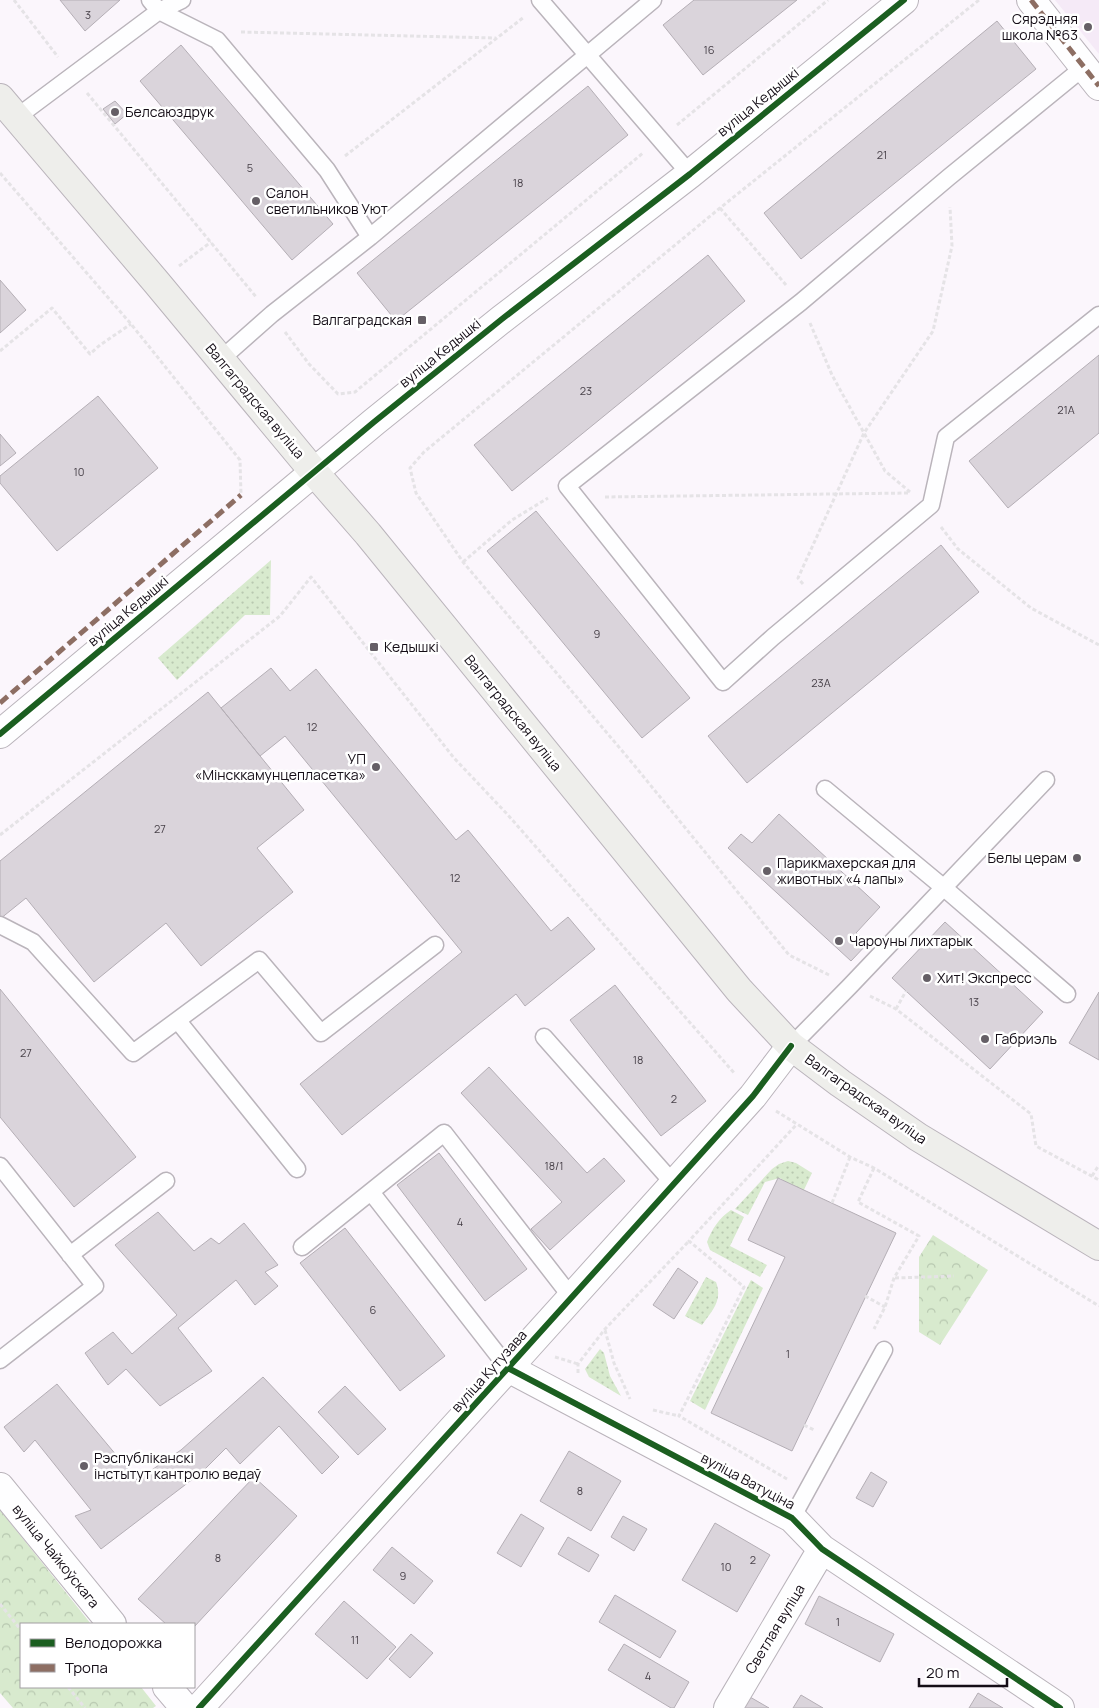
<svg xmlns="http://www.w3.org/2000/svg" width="1099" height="1708" viewBox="0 0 1099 1708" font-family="Manrope,sans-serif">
<defs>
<pattern id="grass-dots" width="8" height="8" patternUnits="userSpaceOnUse" patternTransform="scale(1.25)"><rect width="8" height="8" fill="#d8eace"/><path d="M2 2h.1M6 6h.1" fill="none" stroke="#b8c8b0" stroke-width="1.8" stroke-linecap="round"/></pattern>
<pattern id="park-crowns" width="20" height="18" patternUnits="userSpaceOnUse" patternTransform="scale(1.25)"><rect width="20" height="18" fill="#d8eace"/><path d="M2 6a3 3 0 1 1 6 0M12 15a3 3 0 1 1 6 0" fill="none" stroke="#b8c8b0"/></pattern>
</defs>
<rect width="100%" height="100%" fill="#fbf6fc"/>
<path fill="#f5eaf7" d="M1055,0H1099V54Z"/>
<path fill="url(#grass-dots)" d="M271,560L270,615H245L177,680L158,658Z
M788,1161L796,1163L812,1173L802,1194L780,1178L765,1182L748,1215L735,1209L772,1169L779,1164Z
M731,1210L744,1217L730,1246L767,1265L760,1277L710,1250L707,1242C712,1229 719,1218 731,1210Z
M706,1277L716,1282C723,1301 712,1311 702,1325L685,1316Z
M751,1280L763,1288L705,1410L690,1401Z
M600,1349L604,1353L610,1376L621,1396L589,1377L585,1369Z"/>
<path fill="url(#park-crowns)" d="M933,1235L988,1270L940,1345L919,1332V1257Z
M0,1510L91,1624H21V1687H141L156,1706L153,1708H13L0,1693Z"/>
<path fill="#dad4db" stroke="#b4aeb5" d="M60,0H120L85,31Z
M694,0H797L703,75L663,25Z
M997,21L1036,69L801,259L764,213Z
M181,45L333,224L292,260L140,81Z
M588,86L628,135L396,321L357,273Z
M115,101L127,114L115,124L103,109Z
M708,255L745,301L512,491L474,445Z
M0,280L26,310L0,333Z
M1099,355V433L1008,508L969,461Z
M98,396L158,468L57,551L0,483V476Z
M0,434L16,453L0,466Z
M536,511L690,698L642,738L487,551Z
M941,545L979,592L747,783L708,736Z
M271,668L290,691L316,669L456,840L468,830L551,931L568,917L595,949L525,1006L516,994L342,1135L300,1084L462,952L285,736L260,756L221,708Z
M208,692L304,810L257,848L293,892L201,966L166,923L94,982L26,898L0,919V861Z
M779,814L880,907L856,933L868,943L851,961L728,848L741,834L752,843Z
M945,922L1043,1012L990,1069L892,978Z
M615,985L706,1101L661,1136L570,1020Z
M0,989L136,1157L74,1207L0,1117Z
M1099,992V1060L1069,1043Z
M489,1067L587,1173L604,1158L625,1181L550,1250L531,1229L562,1202L461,1093Z
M439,1153L527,1269L485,1301L397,1185Z
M778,1178L896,1233L792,1451L711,1413L785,1257L748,1240Z
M158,1212L194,1251L211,1238L219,1244L244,1223L278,1265L265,1272L278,1286L255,1305L236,1280L178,1328L212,1371L160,1406L126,1369L108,1385L85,1353L113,1332L132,1354L177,1315L115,1245Z
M345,1228L445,1356L400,1391L300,1263Z
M678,1268L698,1282L674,1319L653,1305Z
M263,1377L339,1457L322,1474L279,1426L240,1464L226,1448L202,1472L101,1549L75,1516L91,1510L35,1440L24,1452L4,1427L57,1384L137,1480L181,1450Z
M345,1386L386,1429L358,1455L318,1412Z
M569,1451L621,1481L591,1531L540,1501Z
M871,1472L887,1482L873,1507L856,1498Z
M254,1477L297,1516L194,1627V1624H166L138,1599Z
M521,1514L544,1528L521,1567L497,1553Z
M623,1516L647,1529L634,1551L611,1537Z
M715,1523L770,1555L737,1612L682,1580Z
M568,1537L599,1555L589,1572L558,1554Z
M392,1547L433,1581L414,1604L373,1570Z
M615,1595L676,1631L660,1658L599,1622Z
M819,1596L894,1634L880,1662L805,1624Z
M344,1601L396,1647L367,1679L315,1634Z
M411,1634L433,1653L410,1678L389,1659Z
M624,1644L689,1682L674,1708H671L608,1670Z
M978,1693L1003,1708H969Z
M801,1695L823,1708H793Z
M750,1697L769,1708H743Z"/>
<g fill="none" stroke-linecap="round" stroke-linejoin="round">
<g stroke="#bab4bb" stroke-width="19">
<path id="service" d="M150,0L159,11L217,40L327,170L370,237
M540,0L690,174
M1084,67L949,177L801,302L567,486L723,682L773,637L931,505L946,437L1099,315
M17,117L159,11L182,0
M220,360L272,314L370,237L653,0
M825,789L943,887L1067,994
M0,925L33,942L133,1053L259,960L321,1033L435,945
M178,1021L297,1169
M544,1037L674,1184
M791,1046L850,986L1046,780
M0,1166L95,1286L0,1360
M371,1192L508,1368
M302,1247L444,1133L572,1298
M70,1255L166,1181
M792,1518L884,1350"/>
</g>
<g stroke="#bab4bb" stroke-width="30">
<path id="minor" d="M1031,0L1099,86
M508,1368L792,1518L822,1549L1060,1708
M0,1487L112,1624
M167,1687L185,1708
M728,1708L822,1549"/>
</g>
<g stroke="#bab4bb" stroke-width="30">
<path id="tertiary" d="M0,734L374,422L502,319L690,174L904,0
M199,1708L508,1368L753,1096L791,1046"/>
</g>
<g stroke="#bab4bb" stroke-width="30">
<path id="secondary" d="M0,98L157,283L314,472L368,534L739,990L791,1046L840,1083L918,1137L1099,1246"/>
</g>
<path stroke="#e5e3e6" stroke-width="3" stroke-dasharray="4 2.5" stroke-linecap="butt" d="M14,0L58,57
M241,32L496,38
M87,93L257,298
M677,125L828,0
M345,156L524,17
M0,173L131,324L240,460L241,495
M720,208L786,285
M179,266L211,242
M810,323L832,375L885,471L910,492
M285,332L309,364L338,394L355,392L643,153
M0,351L52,308L90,354L100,345L131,324
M605,497L908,493
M941,527L958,549L1031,608L1099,645
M463,562L512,520L548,498
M803,584L798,578L864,433L933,331L952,246L950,207
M0,835L280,616L311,577L454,758L508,815L735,1074
M829,975L789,955L634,765L463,562L416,493L410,468L424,452L720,208L979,0
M870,996L896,1009L1031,1114L1036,1146L1099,1180
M896,1009L906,991
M776,1111L850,1157L874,1168L1099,1306
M874,1168L858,1202L919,1236L894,1278L885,1307L874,1329
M1092,1176L1099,1165
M832,1203L850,1157
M895,1278L954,1276
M865,1296L885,1307
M605,1330L614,1363L630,1399
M555,1357L578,1364
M578,1373V1364L605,1329L689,1241
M653,1410L679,1416
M804,1425L814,1430
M787,1479L679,1416L744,1287L689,1241L797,1124
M0,1604L21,1630
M68,1687L85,1708"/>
<use href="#service" stroke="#fefeff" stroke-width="16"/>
<use href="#minor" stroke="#fefeff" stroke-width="28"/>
<use href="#tertiary" stroke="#fefeff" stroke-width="28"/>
<use href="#secondary" stroke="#eeeeeb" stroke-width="28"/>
<path stroke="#8d6e63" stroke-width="5" stroke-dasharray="10 5" stroke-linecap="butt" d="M1031,0L1099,86
M0,703L241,495"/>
<g stroke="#fff" stroke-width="9">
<path id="cycleway" d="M0,734L374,422L502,319L690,174L904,0
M508,1368L792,1518L822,1549L1060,1708
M199,1708L508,1368L753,1096L791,1046"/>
</g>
<use href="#cycleway" stroke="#1b5e20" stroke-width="6"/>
</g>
<g fill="#655f66" stroke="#fff" stroke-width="2">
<circle cx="1088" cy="27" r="5"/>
<circle cx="115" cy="112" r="5"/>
<circle cx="256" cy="201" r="5"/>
<rect x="417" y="315" width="10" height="10" rx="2.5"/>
<rect x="369" y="642" width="10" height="10" rx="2.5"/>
<circle cx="376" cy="767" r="5"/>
<circle cx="1077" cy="858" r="5"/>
<circle cx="767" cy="871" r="5"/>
<circle cx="839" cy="941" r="5"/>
<circle cx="927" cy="978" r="5"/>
<circle cx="985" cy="1039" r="5"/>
<circle cx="84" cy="1466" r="5"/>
</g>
<g text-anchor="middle" stroke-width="5" stroke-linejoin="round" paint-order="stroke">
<g font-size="11" fill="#463f47">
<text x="88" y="19">3</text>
<text x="709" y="54">16</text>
<text x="882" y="159">21</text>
<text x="250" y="172">5</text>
<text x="518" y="187">18</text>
<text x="586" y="395">23</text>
<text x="1066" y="414">21А</text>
<text x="79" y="476">10</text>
<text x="597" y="638">9</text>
<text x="821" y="687">23А</text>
<text x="312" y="731">12</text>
<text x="160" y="833">27</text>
<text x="455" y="882">12</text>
<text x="974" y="1006">13</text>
<text x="26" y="1057">27</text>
<text x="638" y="1064">18</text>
<text x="674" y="1103">2</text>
<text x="554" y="1170">18/1</text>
<text x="460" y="1226">4</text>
<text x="373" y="1314">6</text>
<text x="788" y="1358">1</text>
<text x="580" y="1495">8</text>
<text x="218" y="1562">8</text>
<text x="753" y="1564">2</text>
<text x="726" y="1571">10</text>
<text x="403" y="1580">9</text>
<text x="838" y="1626">1</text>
<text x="355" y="1644">11</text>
<text x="648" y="1680">4</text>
</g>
<g font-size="14" fill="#140d16" stroke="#fff" text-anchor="start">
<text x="1078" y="24" text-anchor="end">Сярэдняя<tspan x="1078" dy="16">школа №63</tspan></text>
<text x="125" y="117">Белсаюздрук</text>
<text x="266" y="198">Салон<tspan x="266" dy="16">светильников Уют</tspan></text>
<text x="412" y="325" text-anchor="end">Валгаградская</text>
<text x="384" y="652">Кедышкі</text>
<text x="366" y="764" text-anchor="end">УП<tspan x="366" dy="16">«Мінсккамунцепласетка»</tspan></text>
<text x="1067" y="863" text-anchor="end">Белы церам</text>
<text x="777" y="868">Парикмахерская для<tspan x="777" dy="16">животных «4 лапы»</tspan></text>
<text x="849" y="946">Чароуны лихтарык</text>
<text x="937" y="983">Хит! Экспресс</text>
<text x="995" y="1044">Габриэль</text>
<text x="94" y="1463">Рэспубліканскі<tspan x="94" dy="16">інстытут кантролю ведаў</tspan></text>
</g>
<g font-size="14" fill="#140d16" stroke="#fff">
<text transform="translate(758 102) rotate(-39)" y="5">вуліца Кедышкі</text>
<text transform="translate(440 353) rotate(-39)" y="5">вуліца Кедышкі</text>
<text transform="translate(255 401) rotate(50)" y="5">Валгаградская вуліца</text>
<text transform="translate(128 611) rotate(-40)" y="5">вуліца Кедышкі</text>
<text transform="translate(513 713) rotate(51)" y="5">Валгаградская вуліца</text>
<text transform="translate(866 1099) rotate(35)" y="5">Валгаградская вуліца</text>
<text transform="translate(489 1371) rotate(-48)" y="5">вуліца Кутузава</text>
<text transform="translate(748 1481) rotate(28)" y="5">вуліца Ватуціна</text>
<text transform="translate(56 1556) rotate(51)" y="5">вуліца Чайкоўскага</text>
<text transform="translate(775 1629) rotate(-59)" y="5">Светлая вуліца</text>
</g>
</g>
<rect x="20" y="1623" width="175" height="65" fill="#ffffff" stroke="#a19ea2"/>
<rect x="30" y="1639" width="25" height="8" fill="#1b5e20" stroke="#a19ea2"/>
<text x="65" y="1648" font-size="15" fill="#140d16">Велодорожка</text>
<rect x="30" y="1664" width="25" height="8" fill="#8d6e63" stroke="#a19ea2"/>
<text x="65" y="1673" font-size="15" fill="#140d16">Тропа</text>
<path d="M919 1678v8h88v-8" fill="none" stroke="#140d16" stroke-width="2.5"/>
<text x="926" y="1678" font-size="15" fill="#140d16" stroke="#ffffff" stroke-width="4" paint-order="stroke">20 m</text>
</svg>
